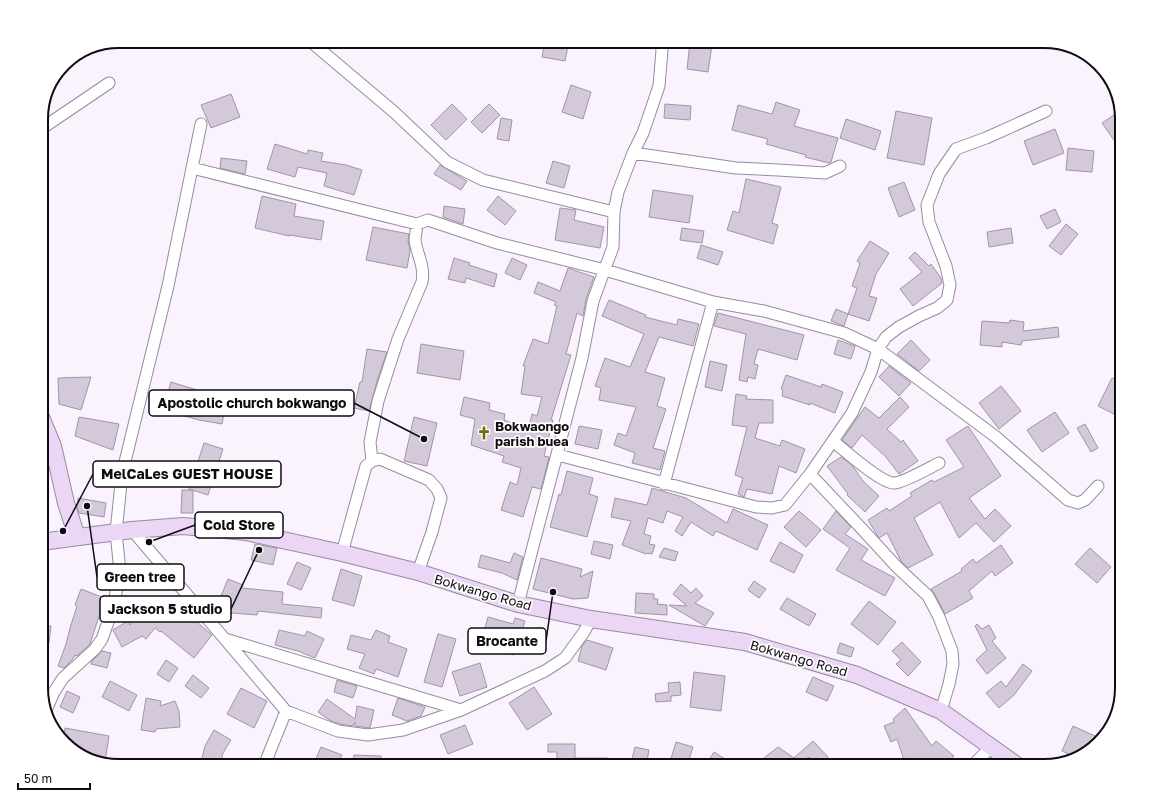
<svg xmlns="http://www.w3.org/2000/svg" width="1163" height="807" viewBox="0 0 1163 807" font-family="'Golos Text',sans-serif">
<rect width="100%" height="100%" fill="#faf3fe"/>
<path fill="#d4c8db" stroke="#a095a7" d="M545,41H569L565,61L542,57Z
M690,42L712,45L708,72L687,69Z
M571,85L591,92L583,119L562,112Z
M231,94L240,117L211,128L201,105Z
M776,102L800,110L794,126L838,138L831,162L829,163L805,157L806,155L766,144L768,139L732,130L738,105L772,114Z
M452,104L467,119L446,140L431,125Z
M489,104L500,115L482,133L471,122Z
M665,104L691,106L690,120L664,118Z
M896,111L932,118L924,165L887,158Z
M1120,111L1122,119V139L1116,143L1102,123Z
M501,118L512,120L509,141L497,139Z
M846,119L881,131L875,150L840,138Z
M1055,129L1064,153L1033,165L1024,141Z
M275,144L307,154L308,150L323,153L321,161L346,165L362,170L354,195L324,186L327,173L298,167L295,177L267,169Z
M1068,148L1094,151L1092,172L1066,170Z
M221,158L247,161L245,174L220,168Z
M553,161L570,166L564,188L546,183Z
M440,165L467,181L461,190L434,174Z
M746,179L781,187L772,223L778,225L773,244L727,230L733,211L739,213Z
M904,182L915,210L899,217L888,188Z
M653,190L693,196L689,223L649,217Z
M262,196L296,204L294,216L324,221L321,240L289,235V236L255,228Z
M498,196L516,211L505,225L487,210Z
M444,206L465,209L463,224L443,217Z
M560,208L576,210L574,220L604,227L600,248L555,240Z
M1055,209L1061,222L1047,229L1040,216Z
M1066,224L1078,234L1061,255L1049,246Z
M373,227L409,234L408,241L410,251L407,268L366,260Z
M682,228L704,231L702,243L680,240Z
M1011,228L1013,243L989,247L987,232Z
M870,241L889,253L876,274L869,296L877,298L869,321L848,314L857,288L852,286L860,263L857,261Z
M701,245L723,252L718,265L697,258Z
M915,252L929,266L931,264L941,278L942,283L913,306L900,289L922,272L909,258Z
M454,258L470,263L469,265L497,274L494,287L466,278L465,283L448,279Z
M512,258L527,265L520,280L505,273Z
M568,268L594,277L586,299L583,316L577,313L566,354L571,355L551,420H553L544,456L549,457L541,489L532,487L523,517L501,510L510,482L517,485L521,468L502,462L504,456L471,445L475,419L460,415L464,397L490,403L489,410L505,414L504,420L528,429L532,414L537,416L542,397L521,394L525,366H523L533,339L548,344L557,306L554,305L556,302L534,293L538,282L560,291Z
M609,300L646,315L645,317L677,325L678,319L699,324L693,346L659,337L645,372L665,378L657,406L666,409L653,448L665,451L660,470L632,463L635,453L614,445L618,433L626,436L636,407L599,400L601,388L595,386L605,358L630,367L644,334L602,316Z
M836,309L848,314L844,326L831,321Z
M718,313L804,335L797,360L758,349L754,364L758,365L755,379L748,377L747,382L739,380L746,334L714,326Z
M1010,320L1024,322L1023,331L1058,327L1059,337L1022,341L1021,345L1002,342V347L980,345L982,321L1009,323Z
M838,340L855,346L851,359L834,354Z
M911,340L930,360L919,371L897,354Z
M421,344L464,351L460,380L417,373Z
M367,349L387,352L377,381L369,411L354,408L360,382H362Z
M710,361L727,365L722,391L705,387Z
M889,366L911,383L899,396L879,377Z
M786,375L821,387L822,384L843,392L835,413L810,403V405L782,396L783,390L781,389Z
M91,377L81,410L59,404L58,378Z
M1112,378L1122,383V399L1114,414L1098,406Z
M171,382L197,390V391L227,397L222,424L199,420L163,410Z
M1001,386L1021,411L999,429L979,403Z
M736,394L747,396L746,399L773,400V423H759L755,438L780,446L782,440L805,449L796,473L779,466L772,494L747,489L744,497L738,494L743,478L735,475L747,427L732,425Z
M900,397L909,407L887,429L901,442L903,440L918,461L899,474L886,457L862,435L852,448L842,440L865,407L879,418Z
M1055,412L1069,433L1042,452L1027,430Z
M79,417L119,424L113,450L75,436Z
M414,417L437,423L427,466L404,461Z
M1085,424L1098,448L1091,452L1077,428Z
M579,426L602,430L598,449L575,444Z
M968,426L1001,476L969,498L985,519L995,509L1011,526L994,542L976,523L959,538L940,502L914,518L933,555L908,568L901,561L887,533L879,538L868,520L887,508L889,511L912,496L910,493L932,480L934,482L964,467L946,440Z
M204,443L223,449L208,495L189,489Z
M841,457L852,465L863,481L879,496L865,512L847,495L848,494L827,466Z
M567,471L593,478L589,494L598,497L587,537L550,527L559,494L561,495Z
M652,488L686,498L727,523L733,509L768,525L757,550L716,531L713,536L691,522L682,536L675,531L683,517L667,511L663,523L648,518L644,534L651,536L649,544L655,545L652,554L647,553L646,554L622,545L631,521L611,517L615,498L647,505Z
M182,490H193V513H181Z
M78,498L106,503L104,517L79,513L77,506Z
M799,511L821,530L806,547L784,527Z
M836,511L851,527L845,534L868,549L861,560L895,578L885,596L836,570L850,548L823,529Z
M594,541L613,545L610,559L591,554Z
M780,542L803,555L794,573L770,561Z
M255,544L277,548L273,565L251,560Z
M1001,545L1013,563L995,576L992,571L969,591L973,598L945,614L934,593L931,589L962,571L961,569L973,559L976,563Z
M664,548L678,552L675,561L659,557Z
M1090,548L1111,567L1097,583L1075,564Z
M514,553L523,557L517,580L502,573L478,567L481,555L510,563Z
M541,558L582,569L580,577L593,571L588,598L573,599L533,589Z
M297,562L311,568L301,590L287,584Z
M341,569L362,576L354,606L332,600Z
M228,579L243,585L242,588L283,592L282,604L322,608L321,618L258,611L257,615L232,613L231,614L216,608Z
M754,581L766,589L759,598L748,590Z
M681,584L691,593L696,588L703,596L695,603L714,613L705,626L669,605L687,606L673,594Z
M81,589L107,599L103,612L101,610L90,644L77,656L75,655L72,660L64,668L58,666L66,644L70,628L77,606L75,605Z
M636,593L654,594V599H658L657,604L667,605V615L635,613Z
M175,596L184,604L181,608L212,635L194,658L161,631L160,632L155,628L146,639L142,636L122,647L113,630L128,621L130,625L139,614L141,615L150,605L159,614Z
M787,598L816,614L809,626L780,609Z
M869,601L896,622L878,645L851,624Z
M488,617L513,624L515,618L525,621L514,655L480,645Z
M977,624L982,629L989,625L996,638L992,641L1006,658L987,674L976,660L987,650L975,626Z
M42,626H51L49,643L41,642Z
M279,630L305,636L307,631L324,639L315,658L298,651L275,645Z
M376,630L390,636L388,642L407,649L398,677L376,669L374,674L359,668L365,654L347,649L351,635L371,640Z
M438,634L456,639L442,687L424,682Z
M587,640L613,648L606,670L578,661L582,646Z
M902,642L921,662L908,676L896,664L901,660L892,651Z
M840,643L854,648L851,657L837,653Z
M102,651L111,653L107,668L91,664L92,661Z
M166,660L178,668L169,682L157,674Z
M480,663L487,687L460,696L452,672Z
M1023,664L1032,671L1014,695L999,708L986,693L1001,681L1006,687Z
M694,672L725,676L721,711L690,707Z
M193,675L209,688L201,698L185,686Z
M813,677L834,686L827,701L806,692Z
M337,680L357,686L353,698L334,692Z
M110,681L137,695L129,711L102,697Z
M680,682L681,695L671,696V701L656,702L655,694L669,692L668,683Z
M534,687L552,714L527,730L509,703Z
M241,688L267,701L254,728L227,714Z
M67,691L80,697L73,713L60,707Z
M146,698L161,701L160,706L175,701L179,711L180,727L156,729L155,732L141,730Z
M398,698L425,707L421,716L407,721L392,715Z
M327,699L355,719L357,706L374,710L370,728L355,726V722L353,726L340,724L329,720L318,712Z
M905,708L932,746L936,741L954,756L945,766H930L927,764L920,766H913L910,758L904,760L897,739L891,742L884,726L894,722L893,719Z
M465,725L473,744L448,754L440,735Z
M1073,726L1095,736L1090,748L1077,758L1062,751Z
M65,728L109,736L105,762L76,753L63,739Z
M214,730L231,740L223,753L220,766H200L205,746Z
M813,741L828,757L818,766L809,757L801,764L804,766H766L759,762L778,747L794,758Z
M676,742L693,747L687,766L670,762Z
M548,744H575V758H608V766H557V752H548Z
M321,747L342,755L337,766H313Z
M635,747L649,750L646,766L631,763Z
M714,752L736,766H705Z
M354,755L381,756V766H353Z"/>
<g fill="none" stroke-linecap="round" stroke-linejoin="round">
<g stroke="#978b9d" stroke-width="13">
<path id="street" d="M310,41L394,112L447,162L483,180L614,212
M41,129L109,83
M633,153L736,168L778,170L825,173L840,166
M192,168L417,224L428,220L497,243L605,270L713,302L764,311L844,333L878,349L996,437L1068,500L1078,503L1085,500L1098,486
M833,441C844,450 881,483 894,483C903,483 929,468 939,463
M558,455L756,507L772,508L785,505L810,474L852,413L871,372L878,349L886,337L899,327L919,316L937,308L947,300L950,285L946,266L929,222L927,205L939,174L956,149L986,138L1046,111
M372,461L370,442L378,401L398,339L422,282C425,266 417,255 415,240C415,235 417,229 417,224
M810,474L862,529L897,567L928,596L939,617L952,651L953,664L949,684L941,711
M664,484L713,302
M132,530L286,711L264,766
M342,553L366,466L372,461L380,459L429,480L437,489L441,498L432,532L418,572
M518,604L582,358L593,301L613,247L614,212L618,192L633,153L643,133L659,86L662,50L660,41
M225,639L461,710
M46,710L54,692L63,678L95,649L102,639L113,608L120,572L116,532L122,474L168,286L201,124
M286,711L338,731L368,735L403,730L461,710L545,671L565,658L584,632L591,619
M972,766L991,747"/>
</g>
<g stroke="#978b9d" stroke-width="18">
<path id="secondary" d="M41,417L53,446L66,503L77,537
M41,542L132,530L183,526L246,532L342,553L418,572L518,604L591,619L745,642L857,675L941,711L1018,766"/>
</g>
<use href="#street" stroke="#fff" stroke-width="11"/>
<use href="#secondary" stroke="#ecd6f6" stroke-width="16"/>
</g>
<defs>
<g id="church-bare" transform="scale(1.08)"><path d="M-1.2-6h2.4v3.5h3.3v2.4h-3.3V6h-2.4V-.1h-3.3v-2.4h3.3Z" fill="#736a04" stroke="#fff" stroke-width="2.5" paint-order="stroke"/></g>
</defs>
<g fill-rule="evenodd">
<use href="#church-bare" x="484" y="433"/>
</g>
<g text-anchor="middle" stroke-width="3.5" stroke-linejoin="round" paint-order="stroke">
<g font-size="13" font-weight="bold" fill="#0f0b11" stroke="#fff" text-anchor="start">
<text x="495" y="431">Bokwaongo<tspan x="495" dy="15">parish buea</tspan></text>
</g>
<g font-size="13" fill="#0f0b11" stroke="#fff">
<text transform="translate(483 592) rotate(16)" y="5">Bokwango Road</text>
<text transform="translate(799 658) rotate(16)" y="5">Bokwango Road</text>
</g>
</g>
<path d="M0 0H1163V807H0ZM119 48H1044A71 71 0 0 1 1115 119V688A71 71 0 0 1 1044 759H119A71 71 0 0 1 48 688V119A71 71 0 0 1 119 48Z" fill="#fff" fill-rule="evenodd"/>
<path fill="none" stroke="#0f0b11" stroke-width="2" d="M119 48H1044A71 71 0 0 1 1115 119V688A71 71 0 0 1 1044 759H119A71 71 0 0 1 48 688V119A71 71 0 0 1 119 48Z"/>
<path fill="none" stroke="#0f0b11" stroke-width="1.5" d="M424 439L354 403M63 531L93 474M149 542L195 525M87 506L97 577M259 550L231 609M553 592L546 641"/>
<g fill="#0f0b11" stroke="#fff" stroke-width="1.5">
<circle cx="424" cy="439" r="4"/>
<circle cx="63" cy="531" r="4"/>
<circle cx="149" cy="542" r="4"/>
<circle cx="87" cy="506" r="4"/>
<circle cx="259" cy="550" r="4"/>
<circle cx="553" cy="592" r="4"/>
</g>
<g fill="#fff" stroke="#0f0b11" stroke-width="1.5">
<rect x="149" y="390" width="205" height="26" rx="4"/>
<rect x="93" y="461" width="188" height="26" rx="4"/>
<rect x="195" y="512" width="88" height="26" rx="4"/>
<rect x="97" y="564" width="87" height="26" rx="4"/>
<rect x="100" y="596" width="131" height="26" rx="4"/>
<rect x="468" y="628" width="78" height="26" rx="4"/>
</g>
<g font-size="14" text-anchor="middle" font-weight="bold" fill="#0f0b11">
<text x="252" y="408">Apostolic church bokwango</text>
<text x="187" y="479">MelCaLes GUEST HOUSE</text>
<text x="239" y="530">Cold Store</text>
<text x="140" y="582">Green tree</text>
<text x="165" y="614">Jackson 5 studio</text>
<text x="507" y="646">Brocante</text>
</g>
<path d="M18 783v6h72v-6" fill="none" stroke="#0f0b11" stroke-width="2"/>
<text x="24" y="783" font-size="12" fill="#0f0b11" stroke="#ffffff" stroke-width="3" paint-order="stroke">50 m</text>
</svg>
